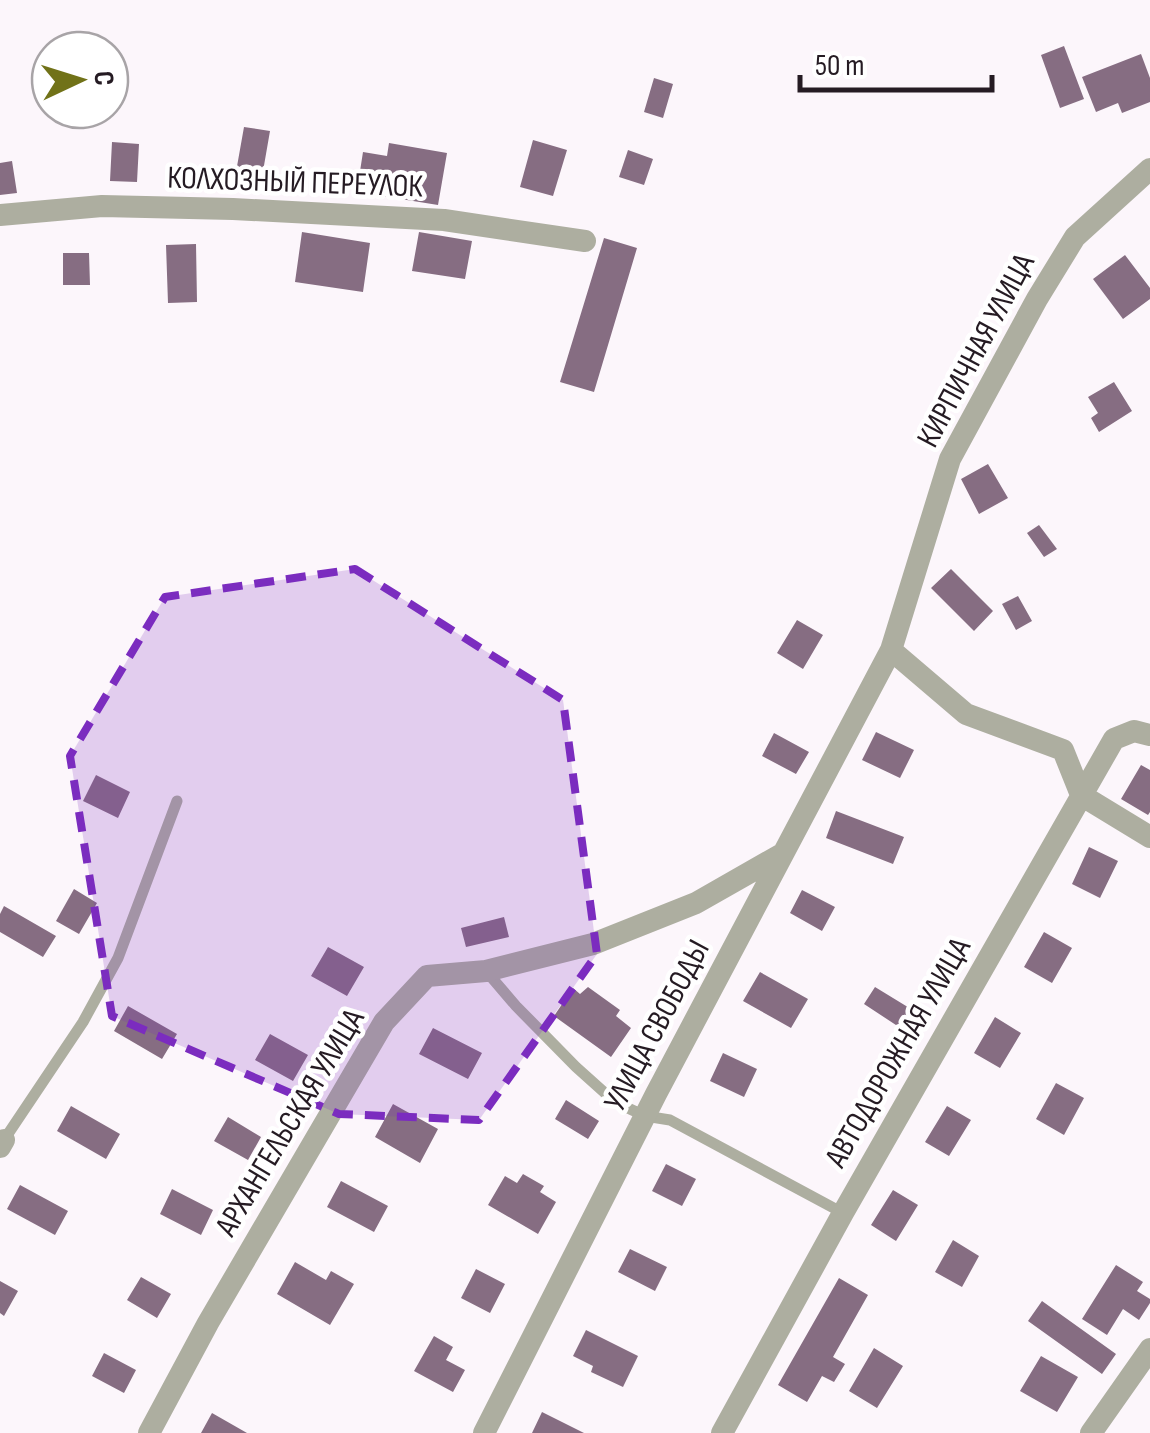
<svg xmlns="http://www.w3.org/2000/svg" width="1150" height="1433" viewBox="0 0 1150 1433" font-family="'Sofia Sans Condensed',sans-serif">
<rect width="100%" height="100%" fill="#fcf6fb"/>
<path fill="#866d82" d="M1064,46L1084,99L1060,108L1041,55Z
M1141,54L1150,78V102L1122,113L1118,103L1096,112L1082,77Z
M654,78L673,84L663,118L644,112Z
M244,127L270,131L262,177L236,172Z
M533,140L567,150L553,196L520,187Z
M112,142L139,144L137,182L110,181Z
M389,143L447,153L438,205L382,196L383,188L358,184L363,152L387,156Z
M628,150L653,159L644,185L619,177Z
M12,161L17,193L0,195V163Z
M302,232L370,243L363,292L295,282Z
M419,232L472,241L465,279L412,271Z
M604,238L637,248L594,392L560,382Z
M196,244L197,302L168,303L166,245Z
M63,253H89L90,285H63Z
M1125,255L1150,288V299L1123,319L1093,279Z
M1114,382L1132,411L1099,432L1091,418L1098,413L1088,397Z
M988,464L1008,498L979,514L961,479Z
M1039,525L1057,549L1044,557L1027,533Z
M951,569L993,611L974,631L931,588Z
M1018,596L1032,621L1016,630L1002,604Z
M797,620L823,635L803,669L777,653Z
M876,732L914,750L900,778L862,760Z
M774,733L809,752L796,774L762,756Z
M1141,765L1150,770V812L1148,815L1121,799Z
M96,775L130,792L118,818L83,801Z
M836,811L904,837L893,864L826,838Z
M1089,847L1118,861L1100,898L1072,884Z
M74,889L97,903L79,934L56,921Z
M802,890L835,907L822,931L790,913Z
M4,906L56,936L43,957L0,932V914Z
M504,917L509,937L466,947L461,928Z
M1044,932L1072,948L1052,983L1024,967Z
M328,947L364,967L347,996L311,976Z
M760,972L808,999L791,1028L743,1001Z
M588,987L620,1010L616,1016L631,1028L611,1057L554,1016L573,988L580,994Z
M875,987L911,1009L899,1027L864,1004Z
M128,1006L177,1034L162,1059L114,1031Z
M995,1017L1021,1033L1000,1068L974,1053Z
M433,1028L482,1053L468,1079L419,1054Z
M270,1034L308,1055L293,1081L255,1060Z
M723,1053L757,1069L744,1097L710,1081Z
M1056,1083L1084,1098L1064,1135L1036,1119Z
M566,1100L599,1121L588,1139L555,1119Z
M393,1104L438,1129L420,1163L375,1137Z
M71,1106L120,1134L106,1159L57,1131Z
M947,1106L971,1120L949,1156L925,1142Z
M228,1117L261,1137L248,1160L214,1141Z
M666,1164L696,1179L682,1206L652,1191Z
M523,1174L544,1186L540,1192L556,1202L538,1234L488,1205L505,1176L517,1183Z
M341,1181L388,1206L374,1232L327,1207Z
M20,1185L68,1211L55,1235L7,1209Z
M172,1189L213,1210L201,1235L160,1214Z
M893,1190L918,1205L896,1241L871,1225Z
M953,1240L979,1256L962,1287L935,1272Z
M630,1249L667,1267L655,1291L618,1272Z
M295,1262L326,1280L331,1271L354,1284L330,1325L277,1294Z
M1116,1265L1143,1282L1137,1291L1150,1299V1303L1139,1320L1123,1309L1107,1335L1082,1319Z
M476,1269L505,1284L490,1313L461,1298Z
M141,1277L171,1294L157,1318L127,1300Z
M839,1278L868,1295L833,1357L845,1364L834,1382L822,1376L807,1402L778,1385Z
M0,1281L18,1291L4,1316L0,1313Z
M1042,1301L1116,1354L1102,1374L1028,1321Z
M586,1330L638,1356L623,1387L591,1372L593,1366L573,1356Z
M434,1336L453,1347L446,1360L465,1370L453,1392L414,1371Z
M874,1348L903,1366L877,1408L849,1391Z
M104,1353L136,1370L124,1393L92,1376Z
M1041,1356L1078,1377L1057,1412L1020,1391Z
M542,1412L584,1433H532Z
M212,1413L247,1433H201Z"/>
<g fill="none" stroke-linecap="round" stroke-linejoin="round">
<path stroke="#adaea0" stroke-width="11" d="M486,971L516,1006L576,1067L615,1102L645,1116L670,1120L843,1213
M2,1137L4,1140L83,1022L118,958L177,801"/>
<path stroke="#adaea0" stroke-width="22" d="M0,215L102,206L233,209L444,220L585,241
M891,650L966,714L1063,750L1081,795L1150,837
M0,1147L4,1140
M149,1433L208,1323L384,1022L427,976L486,971L593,944L696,903L782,854
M484,1433L656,1094L891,650L950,459L1037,299L1075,237L1150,169
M722,1433L843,1213L1114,739L1134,731L1150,735
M1091,1433L1150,1349"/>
</g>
<path fill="#7b2cbf" fill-opacity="0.2" stroke="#7b2cbf" stroke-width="8" stroke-dasharray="20 12" stroke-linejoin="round" d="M355,569L563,700L597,954L479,1120L339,1114L112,1016L70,756L165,597Z"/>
<g text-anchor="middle" stroke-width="9" stroke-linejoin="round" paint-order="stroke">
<g font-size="32" fill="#251b23" stroke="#fff">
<text transform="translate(295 181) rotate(2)" y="11">КОЛХОЗНЫЙ ПЕРЕУЛОК</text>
<text transform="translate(975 350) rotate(-62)" y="11">КИРПИЧНАЯ УЛИЦА</text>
<text transform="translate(656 1025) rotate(-62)" y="11">УЛИЦА СВОБОДЫ</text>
<text transform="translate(897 1052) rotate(-60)" y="11">АВТОДОРОЖНАЯ УЛИЦА</text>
<text transform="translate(289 1122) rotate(-59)" y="11">АРХАНГЕЛЬСКАЯ УЛИЦА</text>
</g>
</g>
<g transform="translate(80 80) rotate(86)"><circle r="48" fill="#ffffff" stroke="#a8a4a7" stroke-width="2.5"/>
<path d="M0-8L18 38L0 25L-18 38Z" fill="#717218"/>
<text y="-15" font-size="28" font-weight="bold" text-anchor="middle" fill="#251b23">С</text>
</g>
<path d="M800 75v15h192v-15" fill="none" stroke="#251b23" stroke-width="5"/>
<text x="815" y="75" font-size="30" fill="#251b23" stroke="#ffffff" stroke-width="8" paint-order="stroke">50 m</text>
</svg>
